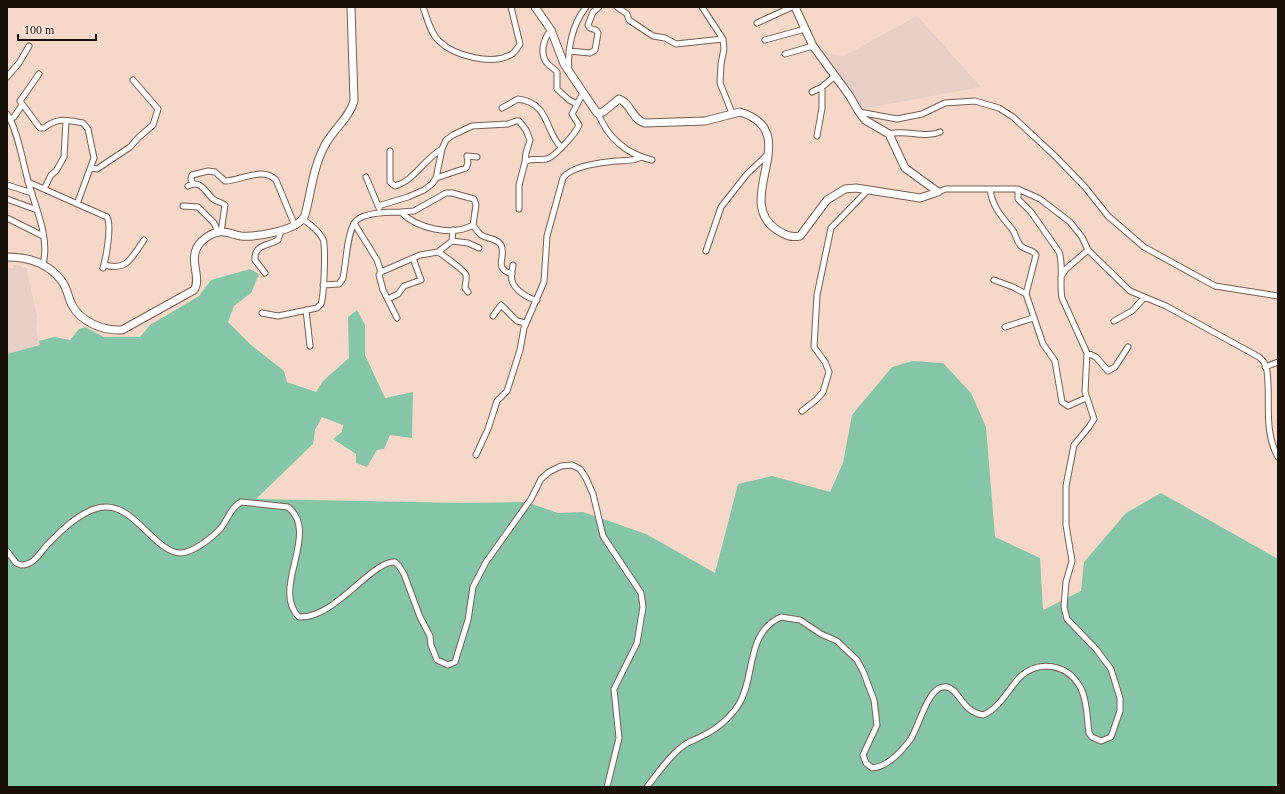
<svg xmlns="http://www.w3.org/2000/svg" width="1285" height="794" viewBox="0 0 1285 794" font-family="'Times New Roman',serif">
<rect width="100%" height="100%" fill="#f5d8c8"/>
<path fill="#e7cfc6" d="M917,16L981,87L862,109L826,53L844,56Z
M13,265L21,266L22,268L26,267L37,316L36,329L40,345L7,354V270L8,268H13Z"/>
<path fill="#86c6a8" d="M250,269L259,274L251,293L234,306L228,322L251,345L284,371L287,382L316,392L323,381L349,358L348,317L357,310L365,325V355L385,398L413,392L412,438L390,435L384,449L377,450L367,467L356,463V454L333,439L342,432L343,425L322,417L315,430L313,444L256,499L462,503L526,502L558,513L583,512L646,534L715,573L738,484L772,476L830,492L843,463L852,415L892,367L913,361L943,363L971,393L986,427L995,537L1040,558L1043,610L1081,591L1084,562L1126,513L1161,493L1278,559V787H7V354L40,345L39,341L54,337L70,340L79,329L85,327L104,337H140L150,325L199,296L211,280Z"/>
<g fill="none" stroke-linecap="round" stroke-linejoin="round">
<g stroke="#775e50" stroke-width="7">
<path id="street" d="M423,7C427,17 430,33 439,41C454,56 493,66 512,54C515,52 518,47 520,44L511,7
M617,7L627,14L629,20L653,36L665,38L676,44L723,39
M702,7L723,39L724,49L721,64L720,83L732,113
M757,23L792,7
M551,30C544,38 539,53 547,63C550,67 554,68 557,72V89L569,100L577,104
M765,40L805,29
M569,51L590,53L595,50L598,33L596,30L590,28L588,25L593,12L599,7
M785,54L813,46
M569,71C567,49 572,25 586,7
M39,74L20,101L40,128H44C58,117 66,120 83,123L88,129L94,158L77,204
M7,77L19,63L29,46
M812,92L822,87L835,76
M502,108L518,99C550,103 545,132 561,147
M859,112L897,119L922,114L945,103L975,101L999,108L1013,117L1055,156L1085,187L1108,216L1144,247L1215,286L1278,296
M598,113C607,137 626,154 652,160
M7,114C17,128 23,163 28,181C35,207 50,237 43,264
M10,119L14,117L22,105
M889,134C906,129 924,139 940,132
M817,136L822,108V87
M390,151V182L395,186C414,181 424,159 442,149
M91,168L97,169L130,147L139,137L153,125L158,109L133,80
M366,177L379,208
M436,178L466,168L468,163L467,156L477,157
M28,182L107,217C112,226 106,258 103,268
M193,184L191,179L192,175L208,171L215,172L225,181C240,181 263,166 276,180L295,226
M7,185L32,193
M188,186C201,179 205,192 213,199C217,202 221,202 225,205L221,232
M44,189L51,175L56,171L64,157L66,121
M990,189C992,206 1001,216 1012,229C1016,234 1016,241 1021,246C1026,251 1033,249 1036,255L1026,294
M938,192L946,189H1018L1040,199L1070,222L1082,237L1088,250L1130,291L1166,306L1259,357L1264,362L1267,371C1271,401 1263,430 1278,457
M446,193H452L474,199L476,205L473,225C452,237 416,228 401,212L414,211Z
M7,199L37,210
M183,206L198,207L214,223L218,232
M378,206L408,197L424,190L432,184L436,178L442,149L446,140L453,135L472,126L508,124L516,121H519L526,130L530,140L526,153L525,162
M519,209V185L525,162C531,157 539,161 546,159C554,158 576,133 579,125L572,114L583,93
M7,218L43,236
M354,223L377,260L381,272
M473,225C475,228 478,232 481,235C487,239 497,238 501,245C507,257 492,268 512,274
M452,241L453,230
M706,251L721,207L747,174L767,155
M438,252L452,241L468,243L479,248
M104,265C128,271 131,258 144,240
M513,265C512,270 511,277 512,281C515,290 528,299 537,300
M265,273L255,260C254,244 268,246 278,240L281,231
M1061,277L1066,269L1088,250
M994,280L1013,287L1026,294L1043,344L1055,361L1062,402L1068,406L1086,398
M323,285L339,284L343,278C346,265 347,230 356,221C364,212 389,212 401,212
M388,299L398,294L404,286L421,280L413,258
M306,310L310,346
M262,313L278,316L317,308L321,304C324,296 326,247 323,239C319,231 311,225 304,220
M493,316L501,305L517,321L526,323
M397,318L383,290L379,275L381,272L420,255L438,252C443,255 465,271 466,275C467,279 465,284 465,288L468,292
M1114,321L1132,311L1144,298
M1005,327L1033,318
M1087,353L1096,357L1108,371L1115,367L1128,347
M1265,367L1278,362
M802,411L816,400L823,392L829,372L825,362L814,347L817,295L831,228L867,191
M476,455L488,429L497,401L507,391L520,350L524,328L544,282L547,236L563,178C571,166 603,162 616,161C626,160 632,162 641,157
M7,551L16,563L21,565C34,565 39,554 47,545C60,532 78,513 98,508C133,499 152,551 180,553C193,553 213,537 221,528C228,519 231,507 241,502L288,507C321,533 270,589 299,617C335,619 372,560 395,562L399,566L404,574L420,617L430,636L431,645L437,660L448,665L455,662L468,620L473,587L486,562L531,499L541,479L549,472L561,466L572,465L580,469L586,478L593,494L603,536L641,593L643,607L637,643L614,689L619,738L607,787
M647,787C658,773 669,756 683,746C689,741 696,740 702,736C716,730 731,717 739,704C756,676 745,633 781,617L800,620L821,634L837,641L857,660L863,671L874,700L877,725L863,755L866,763L872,768C887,767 901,752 910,740C919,728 928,683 947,687C960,690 961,711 983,715C1000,708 1008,689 1021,676C1039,660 1066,664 1079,685C1087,697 1087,719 1089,733L1092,737L1101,741L1111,737L1120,711V698L1111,669L1096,649L1067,619L1064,607L1066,582L1072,561L1066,525V486L1074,445L1089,427L1094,419L1085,392L1087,353L1062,298C1059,282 1064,266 1059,252L1031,212L1018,199V189"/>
</g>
<g stroke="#775e50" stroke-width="9">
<path id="secondary" d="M535,7L551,30L564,64L597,113L603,112L619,99C631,103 632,120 645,123L705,121L740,112C806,132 731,200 777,230C785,235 791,238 800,236L827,200L845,189L856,188L920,198L938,192
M795,7L813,46L849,95L859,112L865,120L889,134L905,168L938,192
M7,257C28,257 47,262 61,280C67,287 68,297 72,305C81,322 103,331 122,330L194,290C203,277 185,257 202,241C206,237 214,232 220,232C227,231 234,235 241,236C256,237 299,231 305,215C311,193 313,168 324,147C332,130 349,119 354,101L351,7"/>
</g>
<use href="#street" stroke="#fff" stroke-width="5"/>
<use href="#secondary" stroke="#fff" stroke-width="7"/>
</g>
<rect width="1285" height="794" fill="none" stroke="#1a100a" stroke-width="16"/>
<path d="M18 34v6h78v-6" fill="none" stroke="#1a100a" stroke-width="2"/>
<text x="24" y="34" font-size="12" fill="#1a100a" stroke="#fee6d9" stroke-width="3" paint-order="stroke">100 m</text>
</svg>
